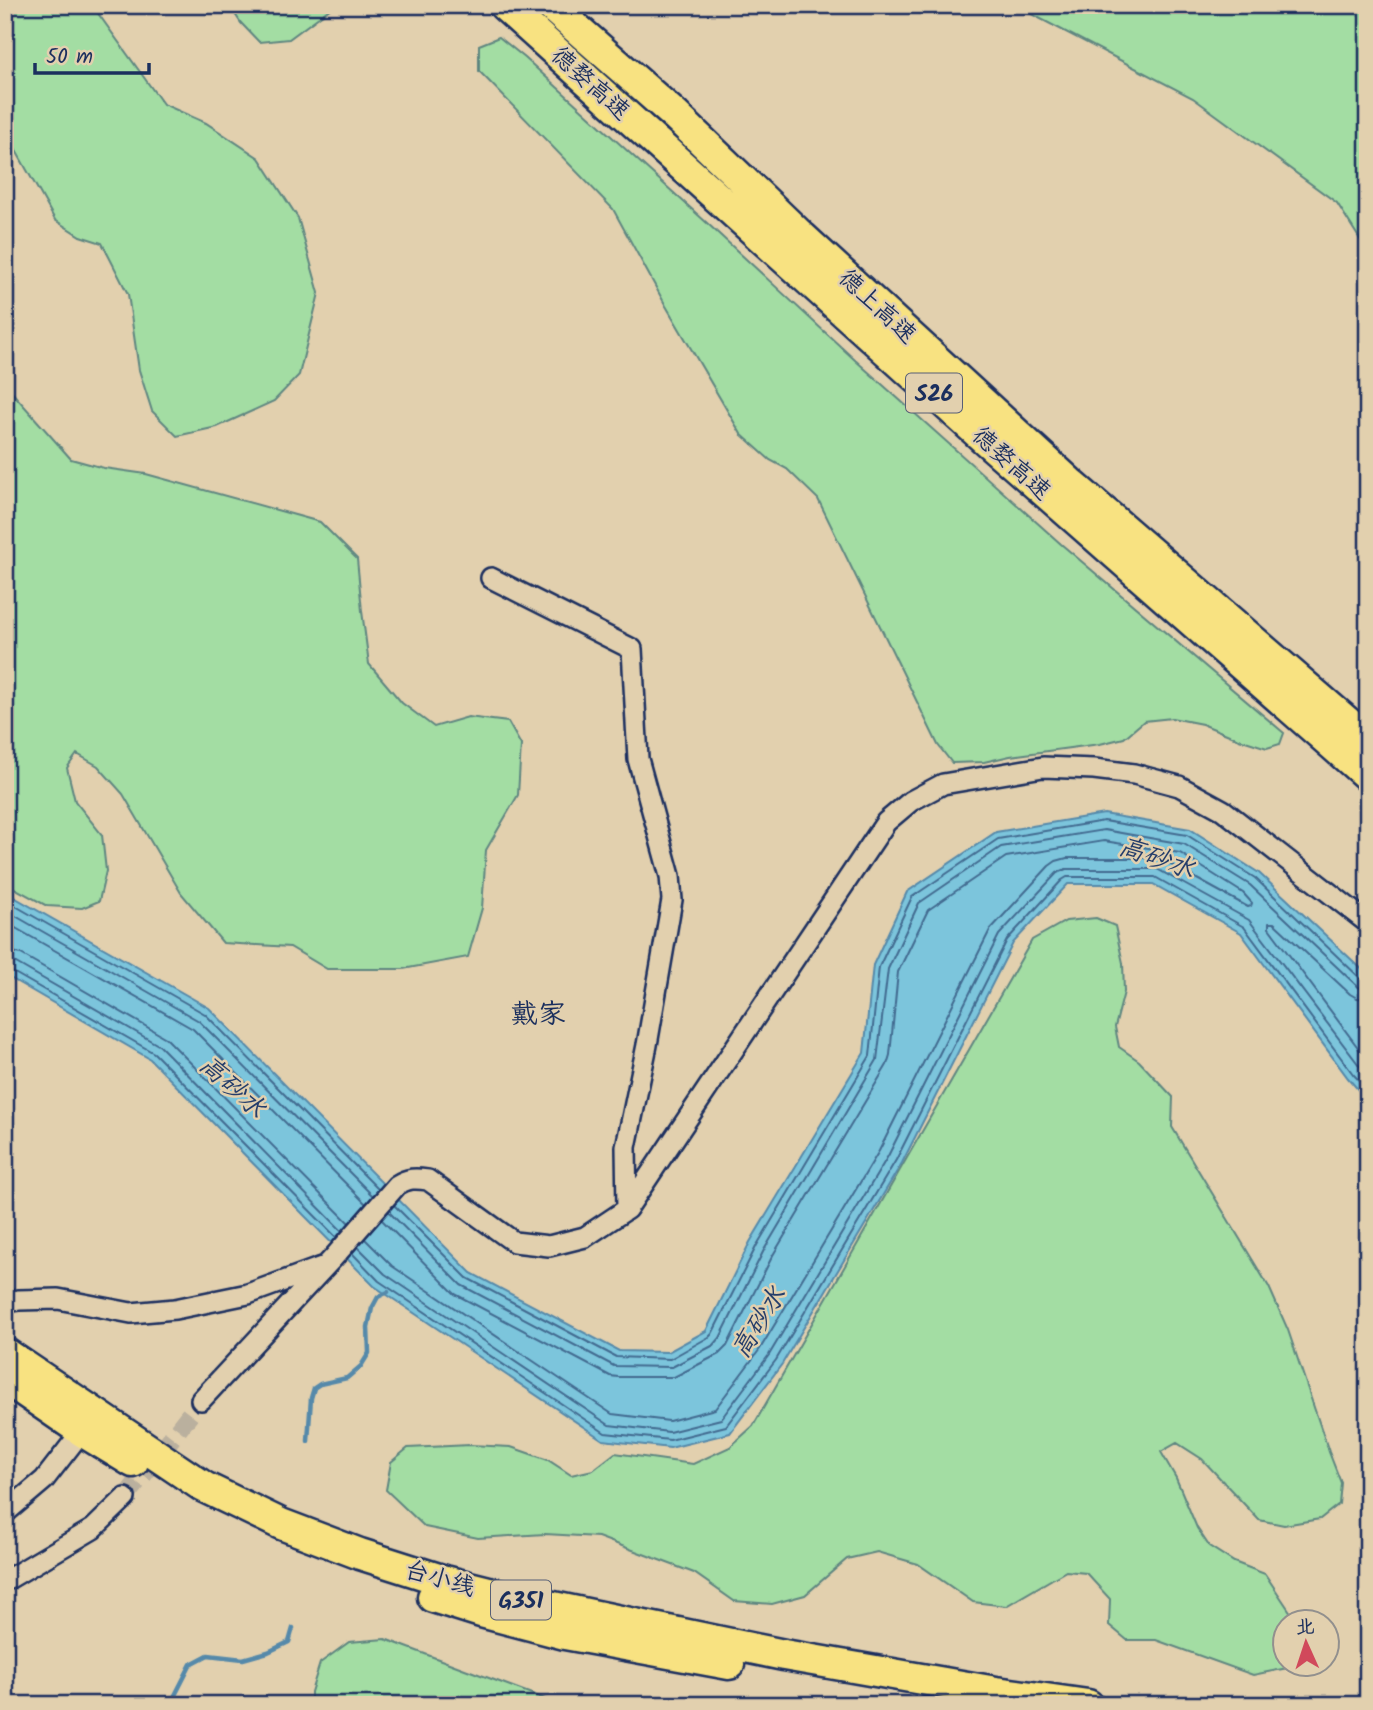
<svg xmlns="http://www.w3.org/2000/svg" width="1373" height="1710" viewBox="0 0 1373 1710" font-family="Kalam,'LXGW WenKai TC',sans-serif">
<rect width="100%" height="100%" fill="#e2d0ae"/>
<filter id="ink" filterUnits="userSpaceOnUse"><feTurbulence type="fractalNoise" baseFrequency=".0143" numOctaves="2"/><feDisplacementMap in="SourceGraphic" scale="14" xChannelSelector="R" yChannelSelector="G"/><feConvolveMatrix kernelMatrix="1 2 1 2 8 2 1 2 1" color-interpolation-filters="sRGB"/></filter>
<g filter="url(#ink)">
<path fill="#a3dda3" stroke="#5f8680" stroke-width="2" d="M5,5H92L163,104L206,123L259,158L298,218L319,293L299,375L274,401L217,427L177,436L152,411L139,370L128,294L102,243L80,236L55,220L5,131Z
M229,5H335L289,39L259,42L241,23Z
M1014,5H1368V252L1337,203L1193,98Z
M499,37L525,58L707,223L855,360L1061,544L1284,733L1280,744L1267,748L1239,739L1202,724L1172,718L1144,721L1124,738L1100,744L1010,756L984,762L952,763L938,745L818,499L787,469L770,460L741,434L666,306L613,209L479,71V45Z
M5,381L9,389L71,459L104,468L146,474L320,522L357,559L362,611L369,664L402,703L434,727L468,717L508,722L521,745L518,795L486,850L482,908L468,957L403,969H327L290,947L223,943L181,893L123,794L98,766L77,754L67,768L75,801L102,835L106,871L99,901L82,908L47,906L5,883Z
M1096,918L1115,926L1123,963L1124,992L1115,1027L1119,1047L1139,1061L1173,1097L1172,1127L1269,1287L1288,1330L1329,1452L1341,1483L1339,1504L1320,1519L1284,1525L1259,1520L1202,1459L1177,1443L1161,1452L1176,1478L1197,1528L1209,1546L1234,1562L1265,1574L1297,1622H1286V1664L1294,1665L1292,1667L1253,1675L1156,1640H1127L1109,1625L1110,1599L1086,1573L1066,1571L1006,1606L973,1602L918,1564L877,1552L847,1559L805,1595L772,1604L734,1601L694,1573L598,1537L545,1534L478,1538L425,1527L386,1490L391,1462L408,1448L470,1445L511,1447L548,1460L571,1475L593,1470L615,1453L693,1464L730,1447L753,1426L1032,940L1066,921Z
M385,1639L561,1705H311V1692L320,1663L349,1642Z"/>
<path fill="#7cc5dc" stroke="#5589aa" stroke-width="2" d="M1104,814L1190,829L1259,873L1368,975V1101L1348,1078L1241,933L1153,884H1068L1013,943L902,1163L782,1364L730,1433L670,1448L603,1440L374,1286L150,1059L5,975V892L209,1008L471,1273L619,1351L668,1352L706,1331L750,1242L864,1053L873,965L907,892L996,832Z"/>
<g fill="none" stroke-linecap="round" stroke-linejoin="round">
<path stroke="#426b90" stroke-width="2" d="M5,900L205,1014L378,1189
M5,910L199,1021L373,1196
M5,922L193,1029L366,1204
M5,950L21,954L166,1038L349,1223
M5,961L16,963L160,1046L342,1231
M5,970L11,971L154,1053L336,1237
M1368,999L1357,998L1350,994L1274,923H1269V928L1368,1061
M394,1205L467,1278L616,1357L670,1359L709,1337L712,1334L757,1245L870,1056L879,967L912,897L998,839L1104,821L1187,835L1255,878L1360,978L1368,980
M389,1212L461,1285L614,1366L672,1367L714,1345L720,1338L764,1250L877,1060L888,969L919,903L1001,847L1104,830L1184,844L1250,885L1355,984L1360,988L1368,989
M365,1239L392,1266L612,1414L669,1421L715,1409L760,1349L879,1151L990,930L1049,866L1056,861L1067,858H1157L1166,862L1248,907L1251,906L1252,903L1243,893L1180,853L1104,841L1006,857L928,910L898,972L890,1055L887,1065L773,1255L727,1346L719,1354L674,1377H618L610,1376L455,1294L382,1220
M358,1247L385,1274L609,1425L669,1432L721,1419L769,1355L888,1156L999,935L1057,873L1066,869H1157L1249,920L1368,1077
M352,1253L379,1281L605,1433L670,1440L726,1426L776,1360L896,1160L1007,940L1062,880L1067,877H1155L1244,927L1353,1074L1368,1090"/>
<path stroke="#5589aa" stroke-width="4.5" d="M308,1441L311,1398L314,1388L320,1384L347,1378L361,1366L369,1353L368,1327L372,1308L378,1297L388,1292
M170,1705L191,1664L208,1655L243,1659L268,1652L289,1642L293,1628"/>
<path stroke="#bab09e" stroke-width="19" stroke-dasharray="19 10" stroke-linecap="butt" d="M125,1498L201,1400"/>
<g stroke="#1b2f5e" stroke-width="24">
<path id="minor" d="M491,578L632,649L638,759L670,876L672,900L647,1045L626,1147L627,1209
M5,1302L19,1300L58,1299L131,1313L175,1309L248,1294L322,1267
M201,1400L334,1257L397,1185C408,1178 415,1178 428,1180L514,1242L549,1246L585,1237L627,1209L886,822L911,801L943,784L1043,767L1094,769L1134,774L1179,786L1223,810L1368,923
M5,1513L44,1480L89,1422
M5,1581L93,1529L125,1498"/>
</g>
<g stroke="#1b2f5e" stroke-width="35">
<path id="highway" d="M504,5L987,441L1368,776
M550,5L676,116L802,237L1069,482L1368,740
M5,1353L204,1487L281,1524L360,1554L445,1581L529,1602L784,1655L996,1692L1088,1705
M5,1378L82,1431L133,1462
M433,1597L481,1612L565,1634L729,1664"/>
</g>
<use href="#minor" stroke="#e2d0ae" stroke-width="19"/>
<use href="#highway" stroke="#f8e281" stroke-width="30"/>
</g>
</g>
<g text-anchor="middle" stroke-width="5" stroke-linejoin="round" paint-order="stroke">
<g fill="#e2d0ae" stroke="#575f76" stroke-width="2">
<rect x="906" y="373.5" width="56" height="39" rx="5"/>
<rect x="491" y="1580.5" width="60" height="39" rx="5"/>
</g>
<g font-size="23" font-weight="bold" fill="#1b2f5e">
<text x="934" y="401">S26</text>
<text x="521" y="1608">G351</text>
</g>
<g font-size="24" fill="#1b2f5e" stroke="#e2d0ae">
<text transform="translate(591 83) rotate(42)" y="8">德婺高速</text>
<text transform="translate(878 306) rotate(43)" y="8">德上高速</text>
<text transform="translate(1012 463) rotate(42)" y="8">德婺高速</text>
<text transform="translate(440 1578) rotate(16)" y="8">台小线</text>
</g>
<g font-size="26" font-style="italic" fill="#253e6b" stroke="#e2d0ae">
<text transform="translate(1157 857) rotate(19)" y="9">高砂水</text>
<text transform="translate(233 1086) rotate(42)" y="9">高砂水</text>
<text transform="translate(758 1322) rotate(-58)" y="9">高砂水</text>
</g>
<g font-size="28" fill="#1b2f5e" stroke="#e2d0ae">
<text x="538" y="1023">戴家</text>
</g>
</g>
<rect width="1373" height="1710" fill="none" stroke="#e2d0ae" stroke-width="28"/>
<rect x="14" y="14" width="1345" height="1682" fill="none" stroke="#1b2f5e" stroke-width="2.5" filter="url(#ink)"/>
<g transform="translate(1306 1643) rotate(357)"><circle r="33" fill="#e2d0ae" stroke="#92908e" stroke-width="2"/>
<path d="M0-5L12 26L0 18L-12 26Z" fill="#d1495b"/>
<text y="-10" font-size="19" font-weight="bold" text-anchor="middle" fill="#1b2f5e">北</text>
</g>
<path d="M35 63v10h114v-10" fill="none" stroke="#1b2f5e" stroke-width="3.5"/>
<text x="46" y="63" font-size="21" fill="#1b2f5e" stroke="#e2d0ae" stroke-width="5" paint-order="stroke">50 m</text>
</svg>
